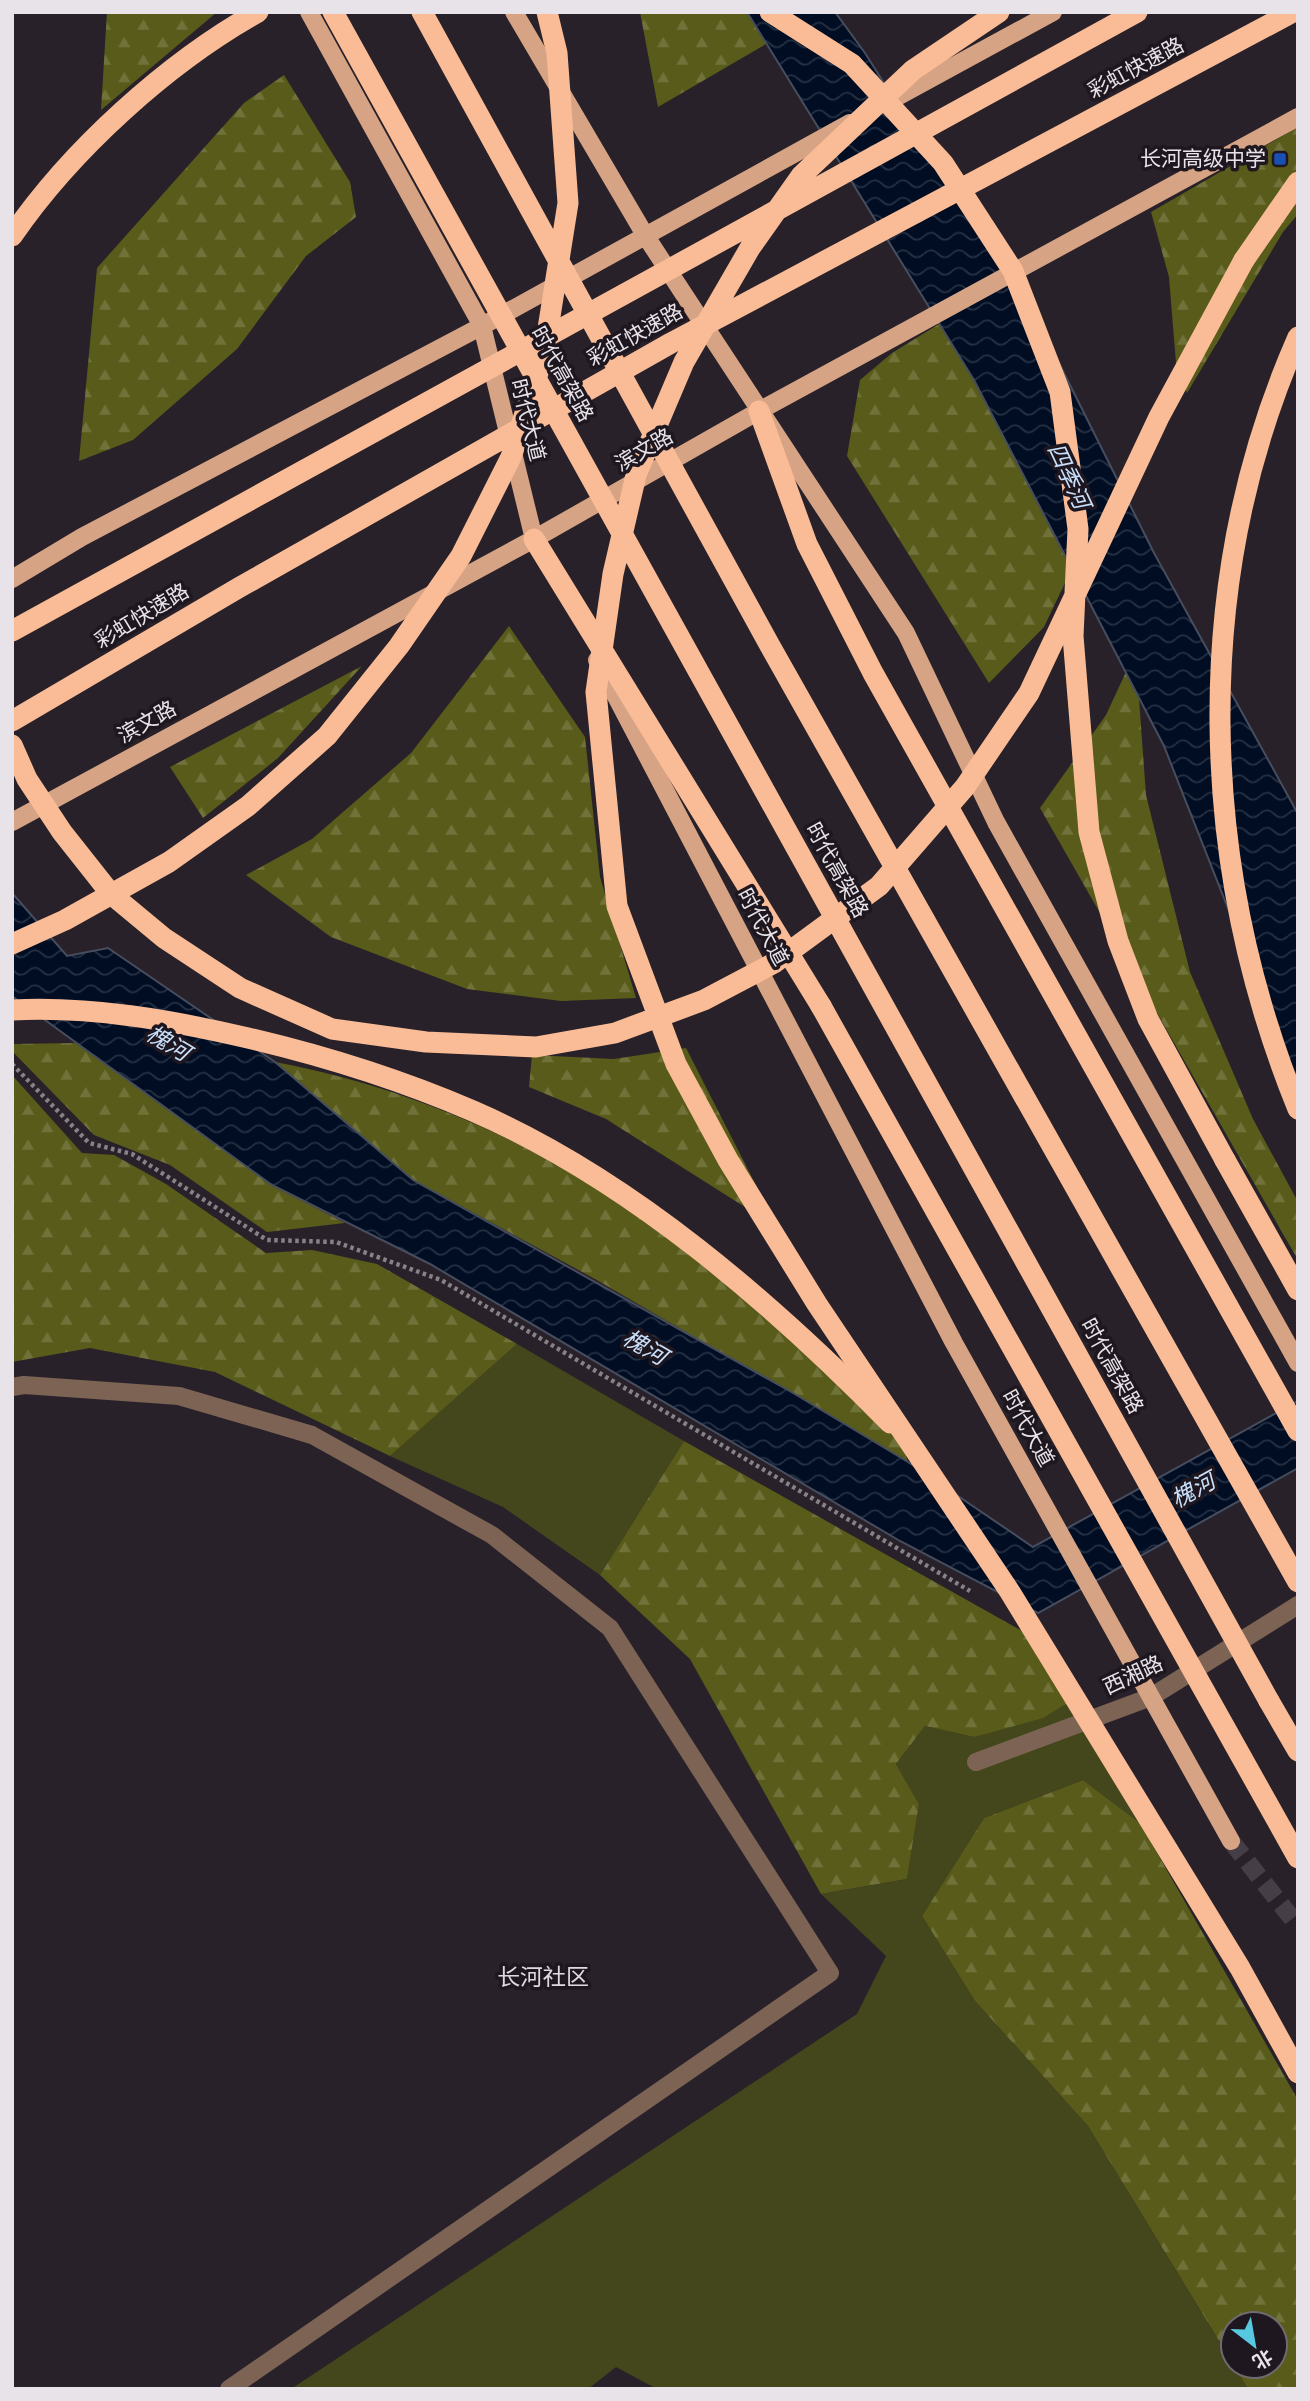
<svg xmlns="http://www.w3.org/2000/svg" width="1310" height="2401" viewBox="0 0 1310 2401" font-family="'Work Sans','Noto Sans SC',sans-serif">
<defs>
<pattern id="forest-firs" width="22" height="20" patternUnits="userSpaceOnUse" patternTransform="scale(1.75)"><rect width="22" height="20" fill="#585b19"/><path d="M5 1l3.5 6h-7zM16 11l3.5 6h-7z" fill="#70723a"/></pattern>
<pattern id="water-waves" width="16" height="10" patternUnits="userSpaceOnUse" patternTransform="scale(1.75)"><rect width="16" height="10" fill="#000d23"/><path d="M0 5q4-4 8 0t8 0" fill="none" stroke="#253043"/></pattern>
</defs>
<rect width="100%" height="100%" fill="#282129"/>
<path fill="#44471b" d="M517,1344L684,1441L600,1575L503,1507L390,1456Z
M1069,1702L1140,1823L1083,1780L984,1818L922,1916L975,2001L1088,2126L1248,2389H657L616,2367L588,2389H291L857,2014L886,1956L821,1894L907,1879L919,1804L896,1764L925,1726L974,1737Z"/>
<path fill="url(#forest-firs)" d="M107,12H217L101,110Z
M640,12H747L766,44L658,107Z
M284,75L350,182L356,217L306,256L237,349L133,440L79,461L97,268L244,103Z
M1298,127V214L1283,232L1187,393L1176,363L1169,277L1151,212Z
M939,324L974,380L1072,568L1044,627L989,683L847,456L860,380L892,353Z
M509,626L585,737L600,877L636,998L561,1001L467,989L331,937L246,875L312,839L411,753Z
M362,666L278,758L203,818L170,767Z
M1126,672L1139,699L1146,795L1190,972L1253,1119L1298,1202V1260L1040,808L1106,715Z
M76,1043L272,1185L345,1223L267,1232L170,1165L94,1135L12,1051V1044Z
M686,1048L762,1197L748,1209L606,1119L529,1087L532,1055L614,1059Z
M275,1062C410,1087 540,1145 652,1223C672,1237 691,1254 709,1270C776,1324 839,1384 902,1443L908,1462L595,1279L413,1180Z
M12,1075L82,1153L114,1155L166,1184L266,1253L312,1250L377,1264L517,1344L390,1456L215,1372L90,1348L12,1362Z
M684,1441L1031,1636L1069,1702L1043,1718L974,1737L925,1726L896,1764L919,1804L907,1879L821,1894L690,1659L600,1575Z
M1083,1780L1140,1823L1298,2100V2389H1248L1234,2366H1275V2324H1233V2364L1088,2126L975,2001L922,1916L984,1818Z"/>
<path fill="url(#water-waves)" stroke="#464d5e" stroke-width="2" d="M747,12H835L865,53L1052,349L1154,553L1298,814V1086L1164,746L974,380Z
M12,893L67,956L108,948L275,1062L413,1180L793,1393L908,1462L1033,1547L1298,1401V1468L1038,1613L900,1541L430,1264L272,1185L12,996Z"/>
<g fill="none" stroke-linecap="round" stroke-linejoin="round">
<path stroke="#453e46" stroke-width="18" stroke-dasharray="18 9" stroke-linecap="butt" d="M1231,1841L1298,1926"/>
<path stroke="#878188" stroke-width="4.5" stroke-dasharray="3.5 3.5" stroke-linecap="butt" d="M12,1064L89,1143L132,1154L267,1240L336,1242L441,1280L970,1591"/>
<path stroke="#7c6354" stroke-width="18" d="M12,1387L24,1385L179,1396L312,1435L492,1535L610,1628L830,1973L229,2389
M976,1762L1151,1697L1298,1605"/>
<path stroke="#d6a384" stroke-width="18" d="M309,12L482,326L534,539L541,551
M514,12L645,235L906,633L996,822L1298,1363
M884,104L1053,12
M12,579L82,537L482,326L850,123
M597,660L954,1343L1231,1841
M12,822L534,539L759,411L1298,117"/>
<path stroke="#fabc96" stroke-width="21" d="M12,236C71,150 167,63 258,12
M1244,260L1298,182
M1298,337C1190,582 1198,863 1298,1109
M759,411L807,544L873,673L1298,1431
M534,539L821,1006
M12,1010C90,1006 171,1020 248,1038C325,1056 401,1080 473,1111C630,1179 772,1303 890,1423
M1225,1160L1298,1290
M1269,1701L1298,1751"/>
<path stroke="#fabc96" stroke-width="21" d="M333,12L1269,1701
M422,12L769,644L1298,1582
M770,12L852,64L943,163L1013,271L1060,392L1078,529L1073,636L1089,832L1118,941L1148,1019L1225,1160
M999,12L913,70L801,176L750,248L684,362L636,475L613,574L596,692L617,906L676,1064L728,1160L817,1304L1010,1592L1240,1968L1298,2073
M12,631L1137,12
M12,721L240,587L671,343L1293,12
M12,745L27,779L62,832L111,894L164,938L240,988L332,1029L426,1042L536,1047L615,1033L704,1000L774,963L879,886L965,787L1029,693L1159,417L1244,260
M12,944L65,920L169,862L248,806L327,736L399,646L461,556L511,457L544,354L568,203L557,53L547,12
M821,1006L1298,1858"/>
</g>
<rect fill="#1a4fb4" stroke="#1e171f" stroke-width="2.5" x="1273" y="152" width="14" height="14" rx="3.5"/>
<g text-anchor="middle" stroke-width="7" stroke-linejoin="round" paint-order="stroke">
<g font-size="21" fill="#e8e3e9" stroke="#1e171f">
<text transform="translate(1136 68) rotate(-28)" y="7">彩虹快速路</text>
<text transform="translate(635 335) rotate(-29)" y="7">彩虹快速路</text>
<text transform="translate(562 374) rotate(61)" y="7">时代高架路</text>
<text transform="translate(528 420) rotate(76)" y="7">时代大道</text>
<text transform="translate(644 450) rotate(-30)" y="7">滨文路</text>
<text transform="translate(142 616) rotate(-31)" y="7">彩虹快速路</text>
<text transform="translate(147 722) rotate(-29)" y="7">滨文路</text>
<text transform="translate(837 870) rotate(61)" y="7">时代高架路</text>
<text transform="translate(763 927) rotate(62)" y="7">时代大道</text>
<text transform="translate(1112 1366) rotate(61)" y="7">时代高架路</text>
<text transform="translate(1028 1428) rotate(61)" y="7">时代大道</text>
<text transform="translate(1133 1675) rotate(-25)" y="7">西湘路</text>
</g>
<g font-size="21" fill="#e8e3e9" stroke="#1e171f" text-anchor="end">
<text x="1266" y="166">长河高级中学</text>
</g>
<g font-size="23" font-style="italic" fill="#c8e0fc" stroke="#1e171f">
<text transform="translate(1069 476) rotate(65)" y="8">四季河</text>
<text transform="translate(168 1043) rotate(31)" y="8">槐河</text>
<text transform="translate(645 1347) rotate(30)" y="8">槐河</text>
<text transform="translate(1193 1490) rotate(-29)" y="8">槐河</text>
</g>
<g font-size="23" fill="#e1d7e2" stroke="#1e171f">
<text x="543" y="1985">长河社区</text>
</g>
</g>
<rect width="1310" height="2401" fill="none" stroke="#e8e3e9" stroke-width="28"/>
<g transform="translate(1254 2345) rotate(149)"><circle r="33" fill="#1e171f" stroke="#6f6970" stroke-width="2"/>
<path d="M0-5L12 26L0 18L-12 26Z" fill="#56c9e0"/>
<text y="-10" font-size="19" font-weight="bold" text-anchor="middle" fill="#e8e3e9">北</text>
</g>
</svg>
